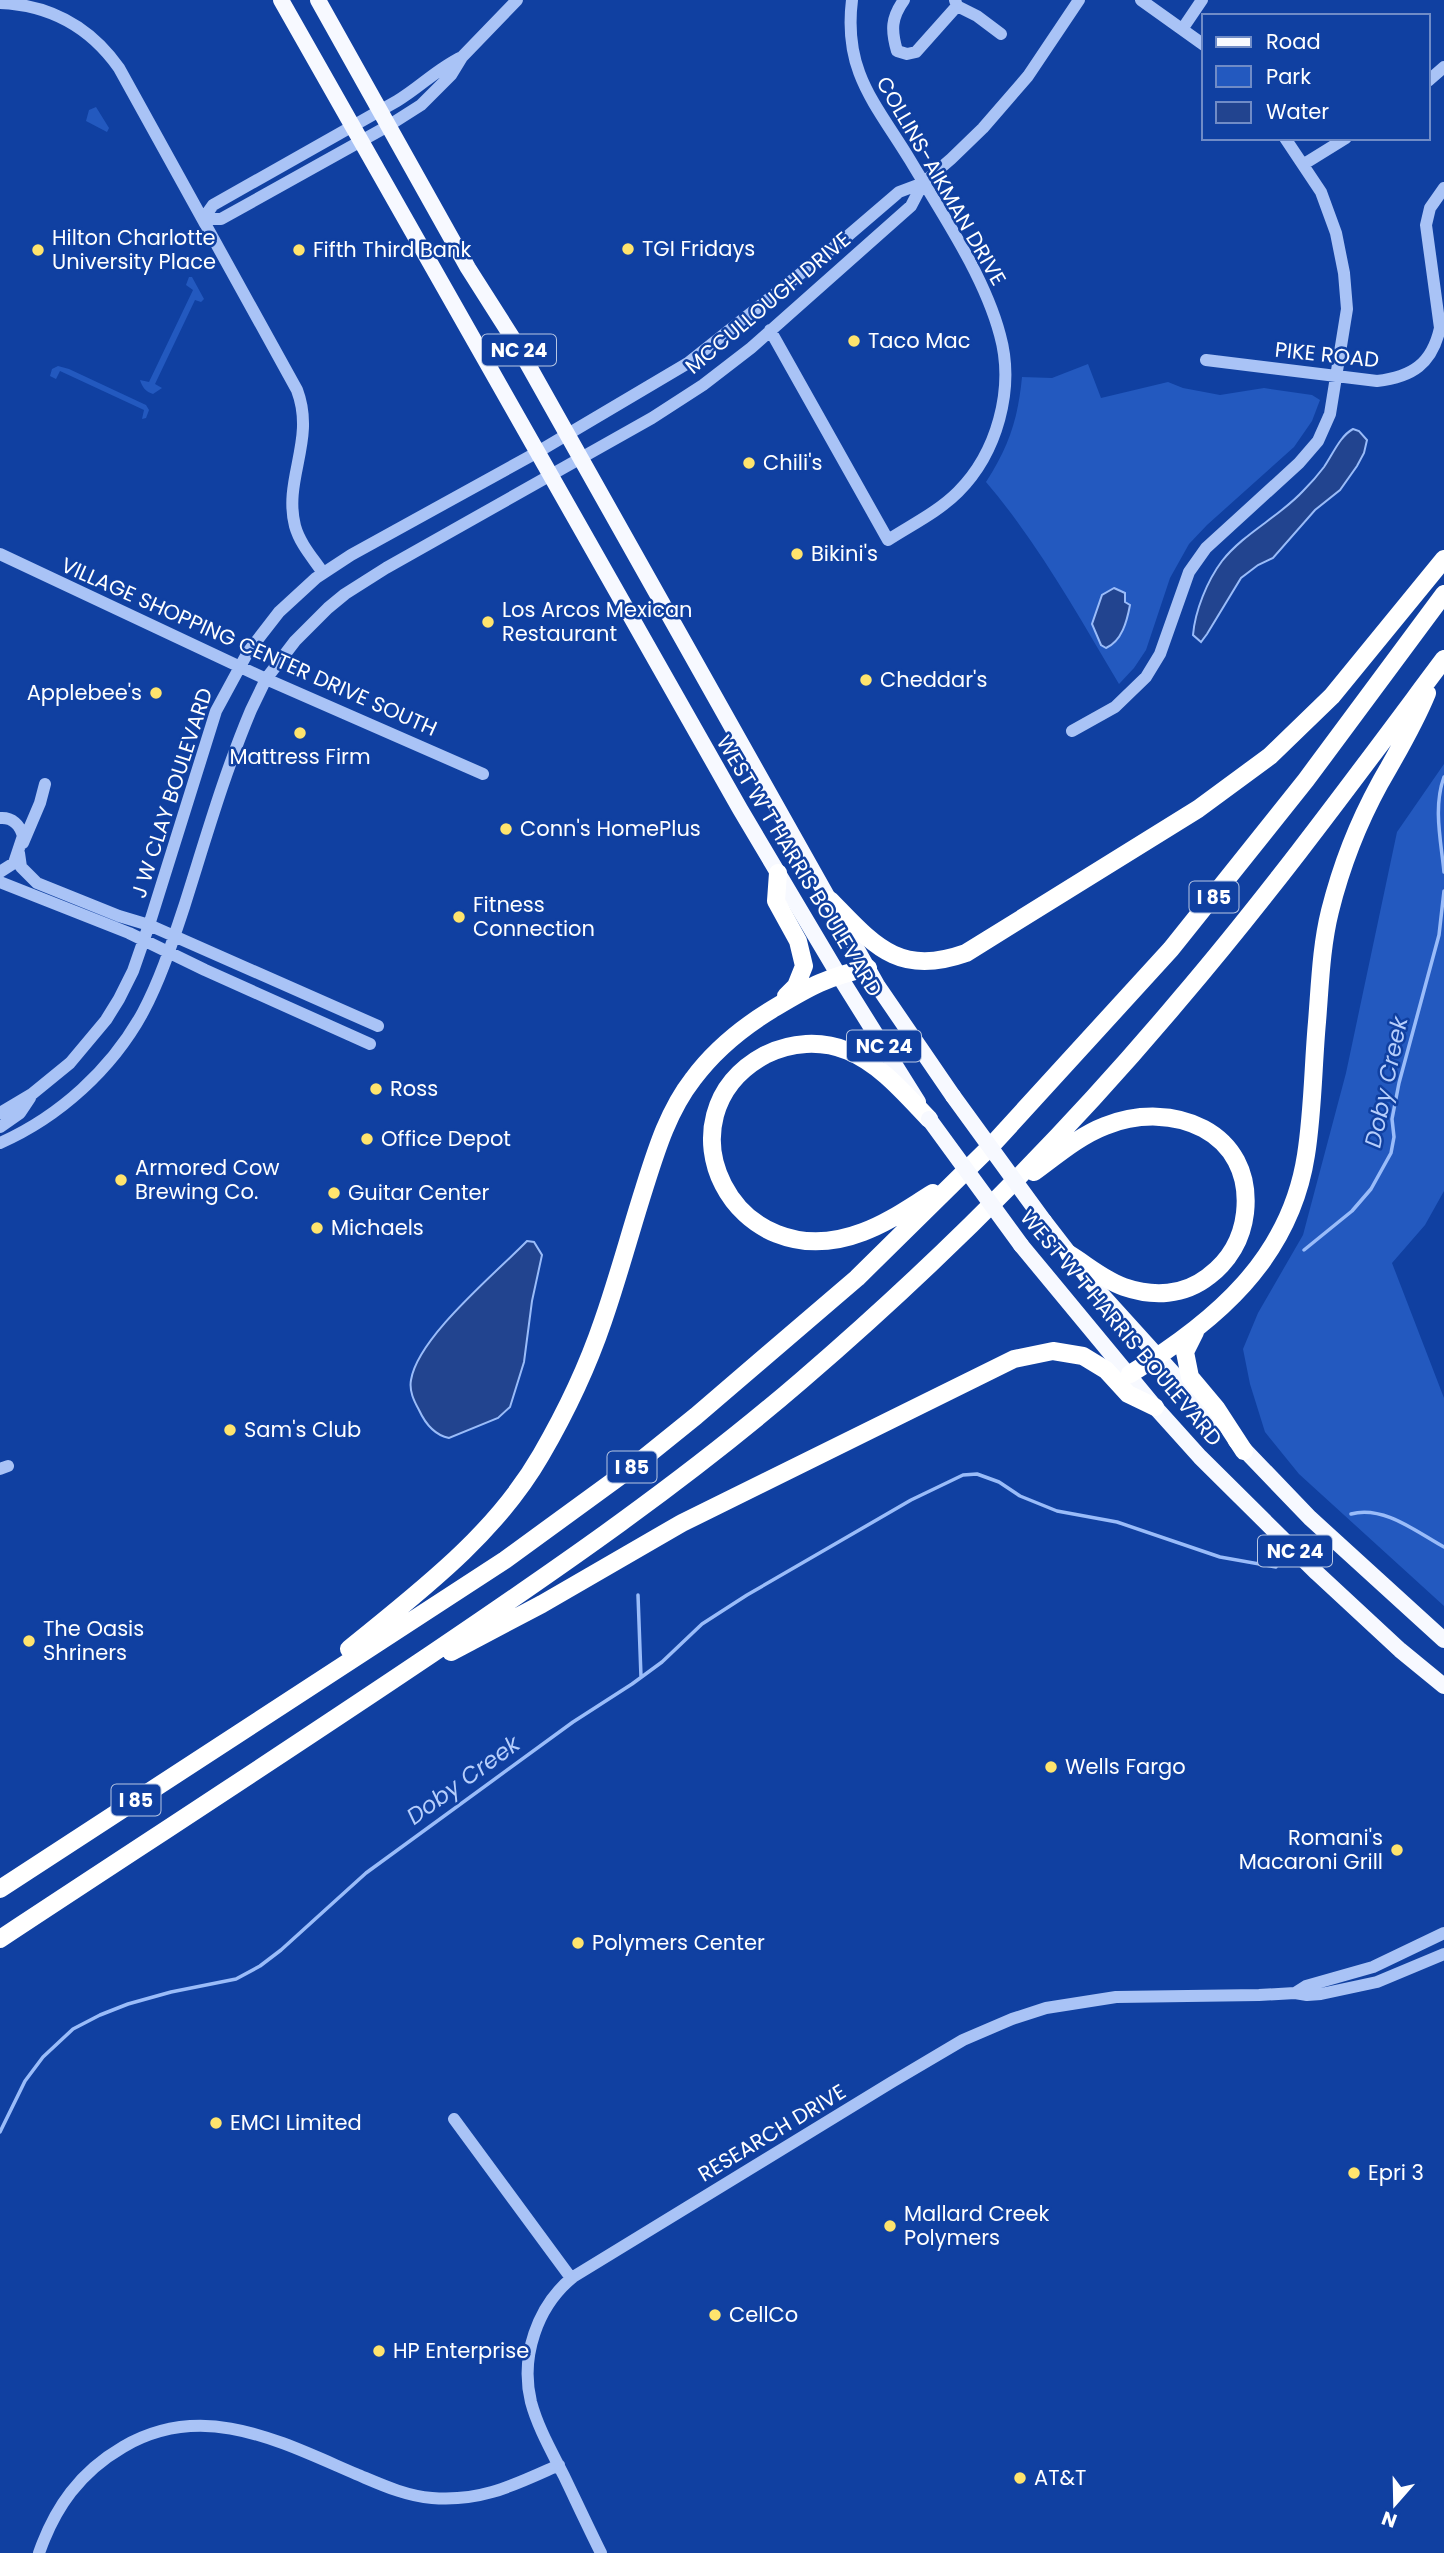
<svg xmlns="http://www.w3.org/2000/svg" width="1444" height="2553" viewBox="0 0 1444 2553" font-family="Poppins,sans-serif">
<rect width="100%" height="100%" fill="#1040a1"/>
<path fill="#2359bf" d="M96,107L109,128L107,132L86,121L89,110Z
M189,277H192L204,299L201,302L195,300L155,384L162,388L153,394C146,392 142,387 140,380L149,382L193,290L186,285Z
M1088,364L1101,398L1168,382L1183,388L1220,395L1264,388L1312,395L1320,400L1312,421L1294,447L1207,525L1189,544L1170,578L1146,650L1134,668L1119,684C1078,615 1038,543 986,482C1009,446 1018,419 1022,377L1052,378Z
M58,366L69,369L146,405L149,410L146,418L142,419L144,410L60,371L56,379L50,376L52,369Z
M1444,764V1191L1425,1225L1392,1263L1444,1398V1606L1299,1474L1265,1432L1250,1384L1243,1349L1258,1313L1303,1235L1346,1073L1397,832Z"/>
<path fill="#22448f" stroke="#9abcf9" stroke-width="2" d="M1353,429L1359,431L1367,440L1364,453L1357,466L1340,490L1315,510L1273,558L1258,565L1241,578L1207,634L1201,642L1193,635C1195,611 1207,581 1222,561C1244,533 1279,517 1303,491C1311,483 1318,475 1324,467C1333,454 1340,436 1353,429Z
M1114,588L1125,593V602L1130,605C1127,621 1122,641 1106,648L1101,645L1092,624L1102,595Z
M527,1241L534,1242L542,1255L532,1301L524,1362L510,1407L498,1418L449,1438C434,1435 425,1423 419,1410C414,1401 409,1391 411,1380C418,1337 496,1273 527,1241Z"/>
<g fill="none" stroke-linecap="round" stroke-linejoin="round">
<path stroke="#9abcf9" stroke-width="3.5" d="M1444,777C1433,807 1441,841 1444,872
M1304,1250L1352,1211L1371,1189L1391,1153L1394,1137L1392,1119L1399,1083L1439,935L1444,891
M1351,1514C1384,1505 1418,1533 1444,1547
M638,1595L641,1677
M0,2132L25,2081L43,2057L73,2029L100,2015L128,2004L171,1992L236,1979L260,1966L281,1950L366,1873L573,1722L632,1684L662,1662L702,1624L747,1595L911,1500L963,1475L977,1474L999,1482L1020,1496L1057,1511L1117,1522L1220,1557L1276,1567"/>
<path stroke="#a9c3f6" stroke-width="12" d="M904,0C891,18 891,30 897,51L907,54L916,52L957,6L955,0
M1141,0L1204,45
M0,3C50,5 90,27 119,68L297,390C316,440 283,479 295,526C300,544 313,558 323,573
M957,6L977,16L1001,34
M1183,28L1202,0
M1428,81L1444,67
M1304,164L1346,138
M203,219H221L388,126L421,105L451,75L462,57L517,0
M203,219L213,205L397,101C419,88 438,68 462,57
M770,330L888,540C911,525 938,512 958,492C997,453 1015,389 1000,335C984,275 942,214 910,160C876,104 843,72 852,0
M1206,360L1377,381C1412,377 1432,364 1440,328L1426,225L1430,208L1444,188
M0,554L266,679L483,774
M1072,731L1115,707L1146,677L1160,654L1189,572L1206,548L1299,463L1318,441L1330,414L1347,309L1344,273L1336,233L1321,192L1285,138
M0,818C12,817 20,825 23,836L14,863L0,872
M23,843L40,803L45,784
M19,853L21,867L37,883L119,916L149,925L378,1026
M0,882L129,933L205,970L370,1044
M0,1113L32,1094L70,1063L106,1020L119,999L133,971L149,925L216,711L248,652L279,612L316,578L351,555L536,453L688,363L843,240L899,192L923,183L951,159L983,128L1028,76L1079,0
M0,1127L20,1113L30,1098
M0,1143C59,1117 112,1069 143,1012C161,978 172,943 184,907C205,841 224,774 251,710L266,679L295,641L328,608L345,594L386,568L652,418L703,385L751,348L911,206L923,183
M0,1469L8,1466
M1295,1993L1306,1986L1373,1967L1444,1933
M454,2119L571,2278
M39,2553C55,2507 80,2472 123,2447C203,2400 279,2441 356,2474C380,2484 405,2496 432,2498C482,2502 514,2485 559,2465
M601,2553C588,2527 576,2501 564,2476C552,2452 538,2428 531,2402C520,2357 537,2306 573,2277L892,2082L963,2040L1012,2019L1046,2008L1116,1997L1259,1995L1295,1993L1307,1995L1321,1994L1377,1982L1444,1954"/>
<path stroke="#f7f9ff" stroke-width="16" d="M281,0L740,809L838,974L918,1102
M318,0L468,268L517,345L877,985L953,1096
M1044,1221L1095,1287L1220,1425
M1021,1245L1155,1407L1200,1457L1317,1573L1400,1650L1444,1686
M1236,1441L1310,1518L1444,1640"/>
<path stroke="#fff" stroke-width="18" d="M778,873L776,901L798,941L804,966L796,986L786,996
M830,900C874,945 898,977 966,953L1198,809L1270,756L1332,696L1444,559
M929,1119C905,1094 880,1064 848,1051C821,1040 791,1042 765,1055C654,1115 732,1282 863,1232C888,1223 910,1207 933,1193
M1034,1172C1056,1156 1079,1136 1105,1126C1172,1099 1254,1131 1245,1213C1242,1239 1229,1261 1209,1276C1184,1296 1153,1297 1124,1287C1104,1280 1087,1265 1069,1254
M1195,1332L1185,1352L1190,1377L1216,1408L1244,1451
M1130,1374C1215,1322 1290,1259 1306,1155C1313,1111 1313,1066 1317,1022C1320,986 1321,947 1330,911C1341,867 1358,823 1380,783C1397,753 1414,725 1427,693
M349,1649C419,1592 495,1535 541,1455C566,1412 587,1368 603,1321C618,1278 630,1233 644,1189C656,1151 668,1111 693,1079C716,1048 744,1026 776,1007C811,986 827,977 868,968
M451,1652L542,1604L682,1523L1014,1359L1053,1351L1083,1356L1106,1370L1128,1394L1155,1407
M0,1889L505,1560L634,1466L696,1416L857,1278L992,1145L1171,949L1306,780L1444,594
M0,1939C144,1844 289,1750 433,1653C560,1567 685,1481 802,1380C938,1263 1065,1136 1180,999C1273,890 1358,774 1444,659"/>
<path stroke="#f7f9ff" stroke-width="16" d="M953,1096L1044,1221
M929,1119L1021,1245"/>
</g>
<g fill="#ffe46d" stroke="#1040a1" stroke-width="2.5">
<circle cx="628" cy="249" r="7"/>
<circle cx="38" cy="250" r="7"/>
<circle cx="299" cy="250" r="7"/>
<circle cx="854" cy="341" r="7"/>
<circle cx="749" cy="463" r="7"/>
<circle cx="797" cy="554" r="7"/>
<circle cx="488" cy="622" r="7"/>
<circle cx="866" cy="680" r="7"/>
<circle cx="156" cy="693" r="7"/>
<circle cx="300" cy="733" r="7"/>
<circle cx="506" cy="829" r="7"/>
<circle cx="459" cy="917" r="7"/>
<circle cx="376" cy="1089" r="7"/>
<circle cx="367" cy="1139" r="7"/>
<circle cx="121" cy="1180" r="7"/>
<circle cx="334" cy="1193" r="7"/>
<circle cx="317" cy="1228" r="7"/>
<circle cx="230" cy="1430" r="7"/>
<circle cx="29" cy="1641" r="7"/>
<circle cx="1051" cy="1767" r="7"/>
<circle cx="1397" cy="1850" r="7"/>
<circle cx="578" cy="1943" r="7"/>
<circle cx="216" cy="2123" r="7"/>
<circle cx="1354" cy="2173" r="7"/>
<circle cx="890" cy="2226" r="7"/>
<circle cx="715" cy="2315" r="7"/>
<circle cx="379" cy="2351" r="7"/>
<circle cx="1020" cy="2478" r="7"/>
</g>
<g text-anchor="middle" stroke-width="5" stroke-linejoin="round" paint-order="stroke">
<g fill="#1040a1" stroke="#b7c6e3" stroke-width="2">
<rect x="482" y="334.5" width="74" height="31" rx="5"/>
<rect x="1189.5" y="881.5" width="49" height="31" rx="5"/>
<rect x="847" y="1030.5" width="74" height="31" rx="5"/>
<rect x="607.5" y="1451.5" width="49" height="31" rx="5"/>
<rect x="1258" y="1535.5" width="74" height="31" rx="5"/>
<rect x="111.5" y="1784.5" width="49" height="31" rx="5"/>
</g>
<g font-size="19" font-weight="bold" fill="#fff">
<text x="519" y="357">NC 24</text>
<text x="1214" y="904">I 85</text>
<text x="884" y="1053">NC 24</text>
<text x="632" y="1474">I 85</text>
<text x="1295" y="1558">NC 24</text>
<text x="136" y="1807">I 85</text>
</g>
<g font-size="21" fill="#fff" stroke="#1040a1">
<text transform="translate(941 181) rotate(60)" y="7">COLLINS-AIKMAN DRIVE</text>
<text transform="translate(768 303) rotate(-40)" y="7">MCCULLOUGH DRIVE</text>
<text transform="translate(1327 355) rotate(6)" y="7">PIKE ROAD</text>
<text transform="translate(249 647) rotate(24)" y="7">VILLAGE SHOPPING CENTER DRIVE SOUTH</text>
<text transform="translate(172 793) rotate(-72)" y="7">J W CLAY BOULEVARD</text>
<text transform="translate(799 866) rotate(59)" y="7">WEST W T HARRIS BOULEVARD</text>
<text transform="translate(1121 1328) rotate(50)" y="7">WEST W T HARRIS BOULEVARD</text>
<text transform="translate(772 2133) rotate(-31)" y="7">RESEARCH DRIVE</text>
</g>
<g font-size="21" fill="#fff" stroke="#1040a1" text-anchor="start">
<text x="52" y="245">Hilton Charlotte<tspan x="52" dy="24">University Place</tspan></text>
<text x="642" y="256">TGI Fridays</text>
<text x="313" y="257">Fifth Third Bank</text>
<text x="868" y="348">Taco Mac</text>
<text x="763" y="470">Chili's</text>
<text x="811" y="561">Bikini's</text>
<text x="502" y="617">Los Arcos Mexican<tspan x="502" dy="24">Restaurant</tspan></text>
<text x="880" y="687">Cheddar's</text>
<text x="142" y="700" text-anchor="end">Applebee's</text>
<text x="300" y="764" text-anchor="middle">Mattress Firm</text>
<text x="520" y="836">Conn's HomePlus</text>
<text x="473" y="912">Fitness<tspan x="473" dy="24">Connection</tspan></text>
<text x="390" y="1096">Ross</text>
<text x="381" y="1146">Office Depot</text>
<text x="135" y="1175">Armored Cow<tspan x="135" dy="24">Brewing Co.</tspan></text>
<text x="348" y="1200">Guitar Center</text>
<text x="331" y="1235">Michaels</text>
<text x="244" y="1437">Sam's Club</text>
<text x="43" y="1636">The Oasis<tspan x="43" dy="24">Shriners</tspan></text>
<text x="1065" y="1774">Wells Fargo</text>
<text x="1383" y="1845" text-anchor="end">Romani's<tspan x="1383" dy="24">Macaroni Grill</tspan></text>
<text x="592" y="1950">Polymers Center</text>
<text x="230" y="2130">EMCI Limited</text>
<text x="1368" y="2180">Epri 3</text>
<text x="904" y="2221">Mallard Creek<tspan x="904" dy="24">Polymers</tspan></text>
<text x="729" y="2322">CellCo</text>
<text x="393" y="2358">HP Enterprise</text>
<text x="1034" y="2485">AT&amp;T</text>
</g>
<g font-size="23" font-style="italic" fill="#b6cefc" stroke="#1040a1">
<text transform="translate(1386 1082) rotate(-78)" y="8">Doby Creek</text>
<text transform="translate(463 1780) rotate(-36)" y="8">Doby Creek</text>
</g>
</g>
<rect x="1202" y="14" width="228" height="126" fill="#1040a1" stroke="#708cc7" stroke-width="2"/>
<rect x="1216" y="37" width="35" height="10" fill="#f7f9ff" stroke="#708cc7" stroke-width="2"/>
<text x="1266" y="49" font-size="21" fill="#ffffff">Road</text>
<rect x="1216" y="66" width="35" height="21" fill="#2359bf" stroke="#708cc7" stroke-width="2"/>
<text x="1266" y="84" font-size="21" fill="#ffffff">Park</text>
<rect x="1216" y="102" width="35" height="21" fill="#22448f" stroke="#708cc7" stroke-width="2"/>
<text x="1266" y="119" font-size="21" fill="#ffffff">Water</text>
<g transform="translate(1395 2504) rotate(200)" stroke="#1040a1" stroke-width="5" paint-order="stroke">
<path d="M0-5L12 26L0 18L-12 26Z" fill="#ffffff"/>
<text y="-10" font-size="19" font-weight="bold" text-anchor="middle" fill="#ffffff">N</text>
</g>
</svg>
